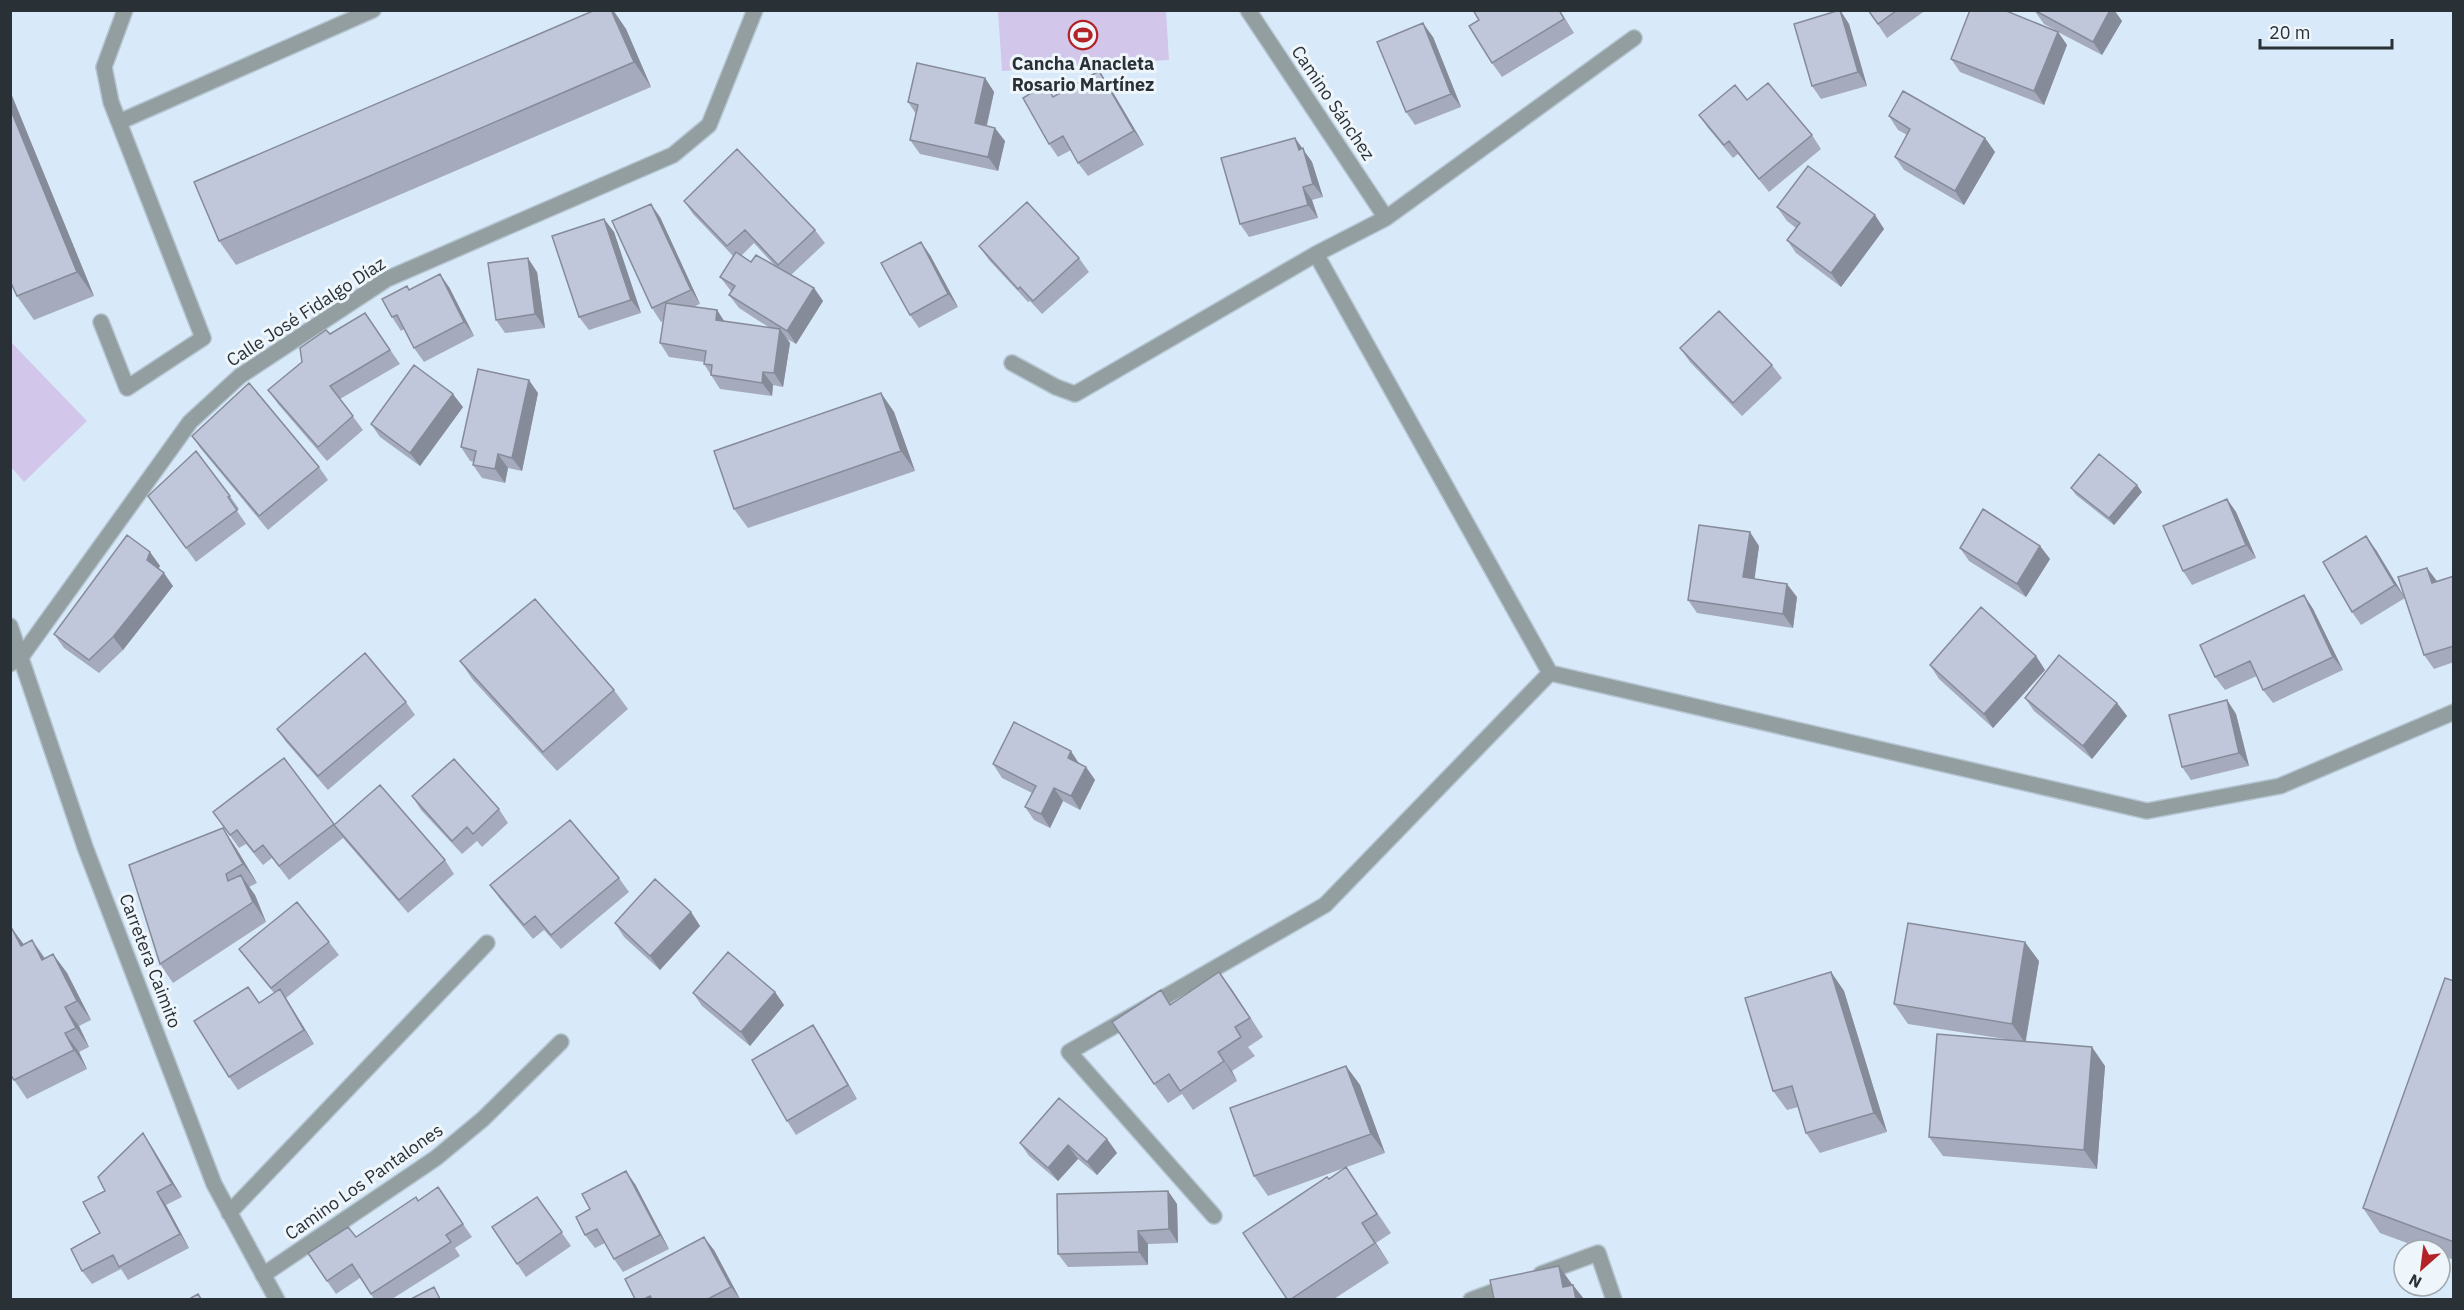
<svg xmlns="http://www.w3.org/2000/svg" width="2464" height="1310" viewBox="0 0 2464 1310" font-family="'IBM Plex Sans',sans-serif">
<rect width="100%" height="100%" fill="#d8eaf9"/>
<path fill="#d2c7eb" d="M998,11H1166L1169,60L1002,71Z
M10,341L87,421L24,482L11,467Z"/>
<g fill="none" stroke-linecap="round" stroke-linejoin="round">
<g stroke="#b5c5d2" stroke-width="18">
<path id="service" d="M229,1213L487,943
M263,1275L436,1158L483,1119L561,1042"/>
</g>
<g stroke="#b5c5d2" stroke-width="18">
<path id="minor" d="M1248,10L1386,218
M119,122L373,10
M1316,254L1550,673L2147,811L2280,786L2454,712
M101,322L127,388L203,338L111,102L104,67L125,10
M1012,363L1056,387L1075,394L1316,254L1386,218L1634,38
M10,664L21,657L190,422L240,376L387,279L673,155L709,125L755,10
M1214,1216L1069,1052L1325,905L1550,673
M1541,1274L1598,1253L1614,1300
M1471,1300L1511,1285"/>
</g>
<g stroke="#b5c5d2" stroke-width="18">
<path id="tertiary" d="M10,626L85,847L214,1184L277,1300"/>
</g>
<use href="#service" stroke="#939ea0" stroke-width="15"/>
<use href="#minor" stroke="#939ea0" stroke-width="15"/>
<use href="#tertiary" stroke="#939ea0" stroke-width="15"/>
</g>
<path fill="#a5abbc" fill-rule="evenodd" d="M595,10H613L626,29L651,87L236,265L219,241Z
M1560,10L1574,33L1502,77L1492,63Z
M1840,10L1849,24L1867,86L1821,99L1812,86Z
M1868,10H1926L1887,38Z
M2034,10H2114L2122,21L2102,55L2058,32L2067,45L2044,105L1960,72L1951,59L2057,31L2044,24Z
M1433,37L1461,107L1415,125L1406,112Z
M1099,71L1108,84L1144,145L1088,176L1078,163L1071,150L1058,157L1049,144L1054,96Z
M985,78L994,92L987,126L1005,141L998,171L920,154L910,140L916,114L908,102Z
M10,91L94,296L34,320L17,296Z
M1747,100L1812,135L1821,149L1769,192L1738,154L1733,158L1708,128L1699,115Z
M1889,116L1985,138L1995,152L1964,205L1904,170L1895,157L1907,135L1898,130Z
M1295,138L1312,162L1323,197L1312,200L1318,218L1249,237L1240,224Z
M684,201L815,230L825,243L791,275L814,288L823,301L796,344L787,339L790,343L783,387L773,385L772,396L720,389L704,364V362L669,357L660,343L663,321L661,322L652,308L660,217L700,304L693,307L717,310L724,321L770,328L739,308L729,295L731,291L720,277L733,256L693,214ZM754,243L776,267L751,262L741,256Z
M1777,207L1875,215L1884,229L1841,287L1796,253L1787,240L1796,228L1787,221Z
M604,219L614,232L641,313L589,330L579,317Z
M979,246L1079,258L1089,272L1042,314L1030,301L1028,302L989,260Z
M930,255L958,307L919,328L910,315Z
M537,272L545,328L505,333L496,320Z
M449,287L474,336L424,362L414,348L404,329L401,331L392,317L409,289Z
M365,313L400,364L340,399L363,430L327,461L278,404L268,390L302,362L330,334Z
M1680,348L1772,365L1782,378L1742,416L1690,362Z
M538,393L522,471L508,468L505,483L482,478L473,465L474,462L470,461L461,447Z
M881,393L894,412L915,471L748,528L734,509Z
M463,407L420,466L380,437L371,424Z
M192,436L319,467L328,480L268,530L201,449Z
M2071,488L2142,492L2114,525L2076,495Z
M148,496H230L239,509L237,511L246,524L196,562Z
M2227,499L2236,512L2256,558L2192,585L2183,571Z
M1759,546L1754,579L1797,597L1793,628L1697,613L1688,600Z
M2040,546L2050,559L2026,597L1969,561L1960,548Z
M2376,550L2405,598L2361,625L2352,612Z
M150,552L160,566L158,569L173,586L123,650L99,673L64,648L54,634Z
M2454,576V662L2434,669L2424,655L2437,581Z
M2304,595L2313,609L2343,670L2273,703L2263,690L2257,676L2225,690L2215,677Z
M2036,656L2045,670L1993,728L1939,679L1930,665Z
M460,661L614,690L628,709L557,771L473,680Z
M2025,698L2117,703L2127,716L2092,759L2034,711Z
M2227,700L2236,714L2249,766L2191,780L2182,767Z
M406,702L415,715L328,790L286,742L277,729Z
M993,764H1080L1086,767L1095,780L1080,810L1063,801L1050,828L1034,820L1025,807L1032,793L1002,778Z
M412,796L499,809L508,823L482,847L477,841L462,854L421,810Z
M213,812L334,824L445,860L454,874L408,913L343,838L289,880L272,858L263,865L246,844L239,848Z
M236,848L257,883L249,887L255,895L266,922L173,983L160,964Z
M619,878L629,892L561,949L544,930L533,939L500,899L490,885Z
M691,912L700,926L660,970L624,937L615,923Z
M32,940L45,958L53,954L67,973L91,1020L79,1026L89,1047L79,1052L87,1069L27,1099L14,1080L24,945Z
M329,942L339,955L286,998L314,1044L238,1090L229,1077L259,1003L274,993L249,962L239,949Z
M2039,961L2026,1041L2105,1066L2097,1169L1943,1156L1929,1137L2005,1039L1908,1024L1894,1004Z
M1219,972L1263,1037L1248,1047L1255,1056L1232,1071L1237,1081L1193,1110L1182,1094L1168,1103L1154,1084L1161,990L1171,1004Z
M1831,972L1844,991L1887,1132L1820,1153L1806,1133L1798,1107L1787,1110L1773,1091Z
M2454,981V1260L2440,1255V1250H2426L2380,1233L2363,1208Z
M775,992L784,1005L750,1046L702,1006L693,993Z
M813,1025L822,1039L857,1099L796,1135L787,1121Z
M1346,1066L1360,1085L1385,1153L1268,1196L1254,1176Z
M143,1133L152,1147L182,1197L166,1205L189,1248L128,1280L121,1269L92,1284L82,1271L100,1233L105,1191Z
M1107,1139L1117,1153L1097,1175L1078,1159L1058,1181L1029,1156L1020,1143Z
M1346,1167L1391,1233L1376,1243L1389,1263L1334,1299H1287L1329,1179Z
M635,1184L669,1249L623,1272L614,1259L605,1243L595,1248L585,1235Z
M438,1187L472,1237L455,1248L460,1256L392,1299H374L360,1278L336,1294L327,1281L356,1237L416,1197L418,1200Z
M1168,1191L1177,1204L1178,1243L1148,1244V1265L1068,1267L1058,1254Z
M537,1197L571,1246L526,1277L492,1227Z
M714,1250L740,1299H635Z"/>
<path fill="#868b99" d="M611,10H613L626,29L651,87L634,62Z
M1840,10L1849,24L1867,86L1858,72Z
M2110,10H2114L2122,21L2102,55L2093,42Z
M1423,23L1433,37L1461,107L1451,94Z
M2058,32L2067,45L2044,105L2034,91Z
M1099,71L1108,84L1144,145L1134,131Z
M985,78L994,92L984,136L975,123Z
M10,91L94,296L77,272L10,108Z
M995,128L1005,141L998,171L988,157Z
M1295,138L1312,162L1323,197L1313,184L1299,150Z
M1985,138L1995,152L1964,205L1955,191Z
M1303,187L1312,200L1318,218L1308,205Z
M651,204L660,217L700,304L691,290Z
M1875,215L1884,229L1841,287L1831,273Z
M604,219L614,232L641,313L631,300Z
M921,242L930,255L958,307L948,294Z
M528,258L537,272L545,328L535,314Z
M440,274L449,287L474,336L464,322Z
M814,288L823,301L796,344L787,331Z
M717,310L726,324L716,320Z
M780,329L790,343L783,387L774,373Z
M763,372L773,385L772,396L762,383Z
M529,380L538,393L522,471L512,458Z
M881,393L894,412L915,471L901,451Z
M453,394L463,407L420,466L410,453Z
M498,454L508,468L505,483L495,469Z
M2137,485L2142,492L2114,525L2109,518Z
M2227,499L2236,512L2256,558L2246,545Z
M1750,532L1759,546L1753,591L1743,577Z
M2366,536L2376,550L2405,598L2395,585Z
M2040,546L2050,559L2026,597L2017,584Z
M150,552L160,566L156,573L147,560Z
M2427,568L2437,581L2432,583Z
M164,573L173,586L123,650L113,637Z
M1787,584L1797,597L1793,628L1783,614Z
M2304,595L2313,609L2343,670L2333,657Z
M2036,656L2045,670L1993,728L1984,714Z
M2227,700L2236,714L2249,766L2239,753Z
M2117,703L2127,716L2092,759L2083,746Z
M1071,751L1080,765L1068,758Z
M1086,767L1095,780L1080,810L1071,796Z
M1054,788L1063,801L1050,828L1041,814Z
M223,828L236,848L257,883L243,864Z
M241,875L255,895L266,922L253,902Z
M691,912L700,926L660,970L650,956Z
M11,927L25,946H21Z
M32,940L45,960H42Z
M2025,942L2039,961L2025,1043L2012,1024Z
M53,954L67,973L91,1020L77,1001Z
M1219,972L1233,991L1263,1037L1250,1018Z
M1831,972L1844,991L1887,1132L1874,1113Z
M280,989L289,1003L314,1044L304,1030Z
M775,992L784,1005L750,1046L741,1032Z
M65,1007L79,1026L89,1047L76,1028Z
M813,1025L822,1039L857,1099L848,1085Z
M65,1033L79,1052L87,1069L74,1050Z
M2092,1047L2105,1066L2097,1169L2084,1150Z
M1218,1052L1232,1071L1237,1081L1224,1061Z
M1346,1066L1360,1085L1385,1153L1371,1134Z
M143,1133L152,1147L182,1197L172,1184Z
M1107,1139L1117,1153L1097,1175L1087,1162Z
M1068,1145L1078,1159L1058,1181L1048,1168Z
M626,1171L635,1184L669,1249L660,1235Z
M1168,1191L1177,1204L1178,1243L1169,1229Z
M157,1192L166,1205L189,1248L180,1234Z
M1362,1223L1376,1243L1389,1263L1375,1243Z
M1138,1231L1148,1244V1265L1139,1252Z
M704,1237L714,1250L740,1299L731,1287Z
M1559,1266L1574,1287L1573,1285L1584,1299H1572L1563,1287Z"/>
<path fill="#c0c7db" stroke="#868b99" stroke-width="1.5" d="M595,10H611L634,62L219,241L194,182Z
M1473,10H1559L1564,19L1492,63L1469,26L1479,20Z
M1840,10L1858,72L1812,86L1794,24Z
M1868,10H1897L1878,24Z
M1970,10H2004L2058,32L2034,91L1951,59Z
M2034,10H2110L2093,42Z
M1423,23L1451,94L1406,112L1377,42Z
M917,63L985,78L975,123L995,128L988,157L910,140L918,105L908,102Z
M1099,71L1134,131L1078,163L1063,136L1049,144L1023,98L1046,84L1053,97Z
M1768,83L1812,135L1759,179L1729,141L1724,145L1699,115L1735,85L1747,100Z
M1903,91L1985,138L1955,191L1895,157L1910,129L1889,116Z
M10,108L77,272L17,296L10,281Z
M1295,138L1299,150L1303,148L1313,184L1303,187L1308,205L1240,224L1221,158Z
M737,149L815,230L778,265L745,230L727,246L684,201Z
M1808,166L1875,215L1831,273L1787,240L1800,223L1777,207Z
M1027,202L1079,258L1033,301L1020,287L1018,289L979,246Z
M651,204L691,290L652,308L612,221Z
M604,219L631,300L579,317L552,236Z
M921,242L948,294L910,315L881,263Z
M736,252L751,262L756,255L814,288L787,331L729,295L735,286L720,277Z
M528,258L535,314L496,320L488,263Z
M440,274L464,322L414,348L397,315L392,317L382,299L407,286L409,290Z
M666,303L717,310L716,320L780,329L774,373L763,372L762,383L711,375L712,365L704,364L706,351L660,343Z
M1719,311L1772,365L1733,403L1680,348Z
M365,313L390,350L330,386L353,416L318,447L268,390L302,362L300,348L326,330L330,334Z
M414,365L453,394L410,453L371,424Z
M478,369L529,380L512,458L498,454L495,469L473,465L476,451L461,447Z
M249,383L319,467L259,516L192,436Z
M881,393L901,451L734,509L714,451Z
M196,451L230,496L228,497L237,510L186,548L148,496Z
M2099,454L2137,485L2109,518L2071,488Z
M2227,499L2246,545L2183,571L2163,526Z
M1983,509L2040,546L2017,584L1960,548Z
M1699,525L1750,532L1743,577L1787,584L1783,614L1688,600Z
M127,535L150,552L147,560L164,573L113,637L89,660L54,634Z
M2366,536L2395,585L2352,612L2323,562Z
M2427,568L2432,583L2454,576V646L2424,655L2398,577Z
M2304,595L2333,657L2263,690L2250,661L2215,677L2200,645Z
M535,599L614,690L543,752L460,661Z
M1981,607L2036,656L1984,714L1930,665Z
M365,653L406,702L318,776L277,729Z
M2059,655L2117,703L2083,746L2025,698Z
M2227,700L2239,753L2182,767L2169,715Z
M1014,722L1071,751L1068,758L1086,767L1071,796L1054,788L1041,814L1025,807L1036,786L993,764Z
M284,758L334,824L279,866L263,845L254,852L237,830L230,835L213,812Z
M454,759L499,809L473,834L467,827L452,841L412,796Z
M380,785L445,860L399,900L334,825Z
M570,820L619,878L551,935L535,916L524,925L490,885Z
M223,828L243,864L226,874L228,881L241,875L253,902L160,964L129,865Z
M655,879L691,912L650,956L615,923Z
M297,902L329,942L271,988L239,949Z
M1908,923L2025,942L2012,1024L1894,1004Z
M10,927H11L21,946L32,940L42,960L53,954L77,1001L65,1007L76,1028L65,1033L74,1050L14,1080L10,1074Z
M728,952L775,992L741,1032L693,993Z
M1219,972L1250,1018L1235,1027L1241,1037L1218,1052L1224,1061L1180,1091L1169,1074L1154,1084L1112,1022L1161,990L1170,1005Z
M1831,972L1874,1113L1806,1133L1792,1086L1773,1091L1745,998Z
M2445,978L2454,981V1242L2363,1208Z
M248,987L259,1003L280,989L304,1030L229,1077L194,1021Z
M813,1025L848,1085L787,1121L752,1060Z
M1937,1034L2092,1047L2084,1150L1929,1137Z
M1346,1066L1371,1134L1254,1176L1230,1108Z
M1059,1098L1107,1139L1087,1162L1068,1145L1048,1168L1020,1143Z
M143,1133L172,1184L157,1192L180,1234L119,1267L113,1255L82,1271L71,1249L100,1233L83,1202L105,1191L98,1177Z
M1346,1167L1377,1214L1362,1223L1375,1243L1291,1299H1287L1243,1233L1327,1177L1329,1179Z
M626,1171L660,1235L614,1259L597,1229L585,1235L576,1217L590,1209L582,1194Z
M438,1187L463,1224L446,1235L451,1242L371,1294L352,1264L327,1281L308,1253L348,1227L356,1237L416,1197L418,1201Z
M1168,1191L1169,1229L1138,1231L1139,1252L1058,1254L1057,1194Z
M537,1197L562,1232L517,1264L492,1227Z
M704,1237L731,1287L708,1299H652L650,1296L644,1299H635L625,1279Z
M1559,1266L1563,1287L1573,1285L1576,1299H1494L1490,1280Z
M434,1287L440,1299H411Z
M198,1294L201,1299H189Z"/>
<defs>
<g id="stadium-ring" transform="scale(1.5)"><circle r="9.5" fill="#eef6fc" stroke="#b32226" stroke-width="1.5"/><path d="M0-5a6.5 5 0 1 0 0 10a6.5 5 0 1 0 0-10ZM-3.5-1.8h7v3.6h-7Z" fill="#b32226"/></g>
</defs>
<g fill-rule="evenodd">
<use href="#stadium-ring" x="1083" y="35"/>
</g>
<g text-anchor="middle" stroke-width="6" stroke-linejoin="round" paint-order="stroke">
<g font-size="18" font-weight="bold" fill="#293036" stroke="#eef6fc">
<text x="1083" y="70">Cancha Anacleta<tspan x="1083" dy="21">Rosario Martínez</tspan></text>
</g>
<g font-size="18" fill="#293036" stroke="#eef6fc">
<text transform="translate(1333 103) rotate(56)" y="6">Camino Sánchez</text>
<text transform="translate(306 312) rotate(-33)" y="6">Calle José Fidalgo Díaz</text>
<text transform="translate(150 961) rotate(69)" y="6">Carretera Caimito</text>
<text transform="translate(364 1182) rotate(-35)" y="6">Camino Los Pantalones</text>
</g>
</g>
<rect width="2464" height="1310" fill="none" stroke="#293036" stroke-width="24"/>
<g transform="translate(2422 1268) rotate(208)"><circle r="28" fill="#eef6fc" stroke="#9fa7ad" stroke-width="1.5"/>
<path d="M0-4.5L10 22L0 15L-10 22Z" fill="#b32226"/>
<text y="-9" font-size="16" font-weight="bold" text-anchor="middle" fill="#293036">N</text>
</g>
<path d="M2260 39v9h132v-9" fill="none" stroke="#293036" stroke-width="3"/>
<text x="2269" y="39" font-size="18" fill="#293036" stroke="#eef6fc" stroke-width="4.5" paint-order="stroke">20 m</text>
</svg>
